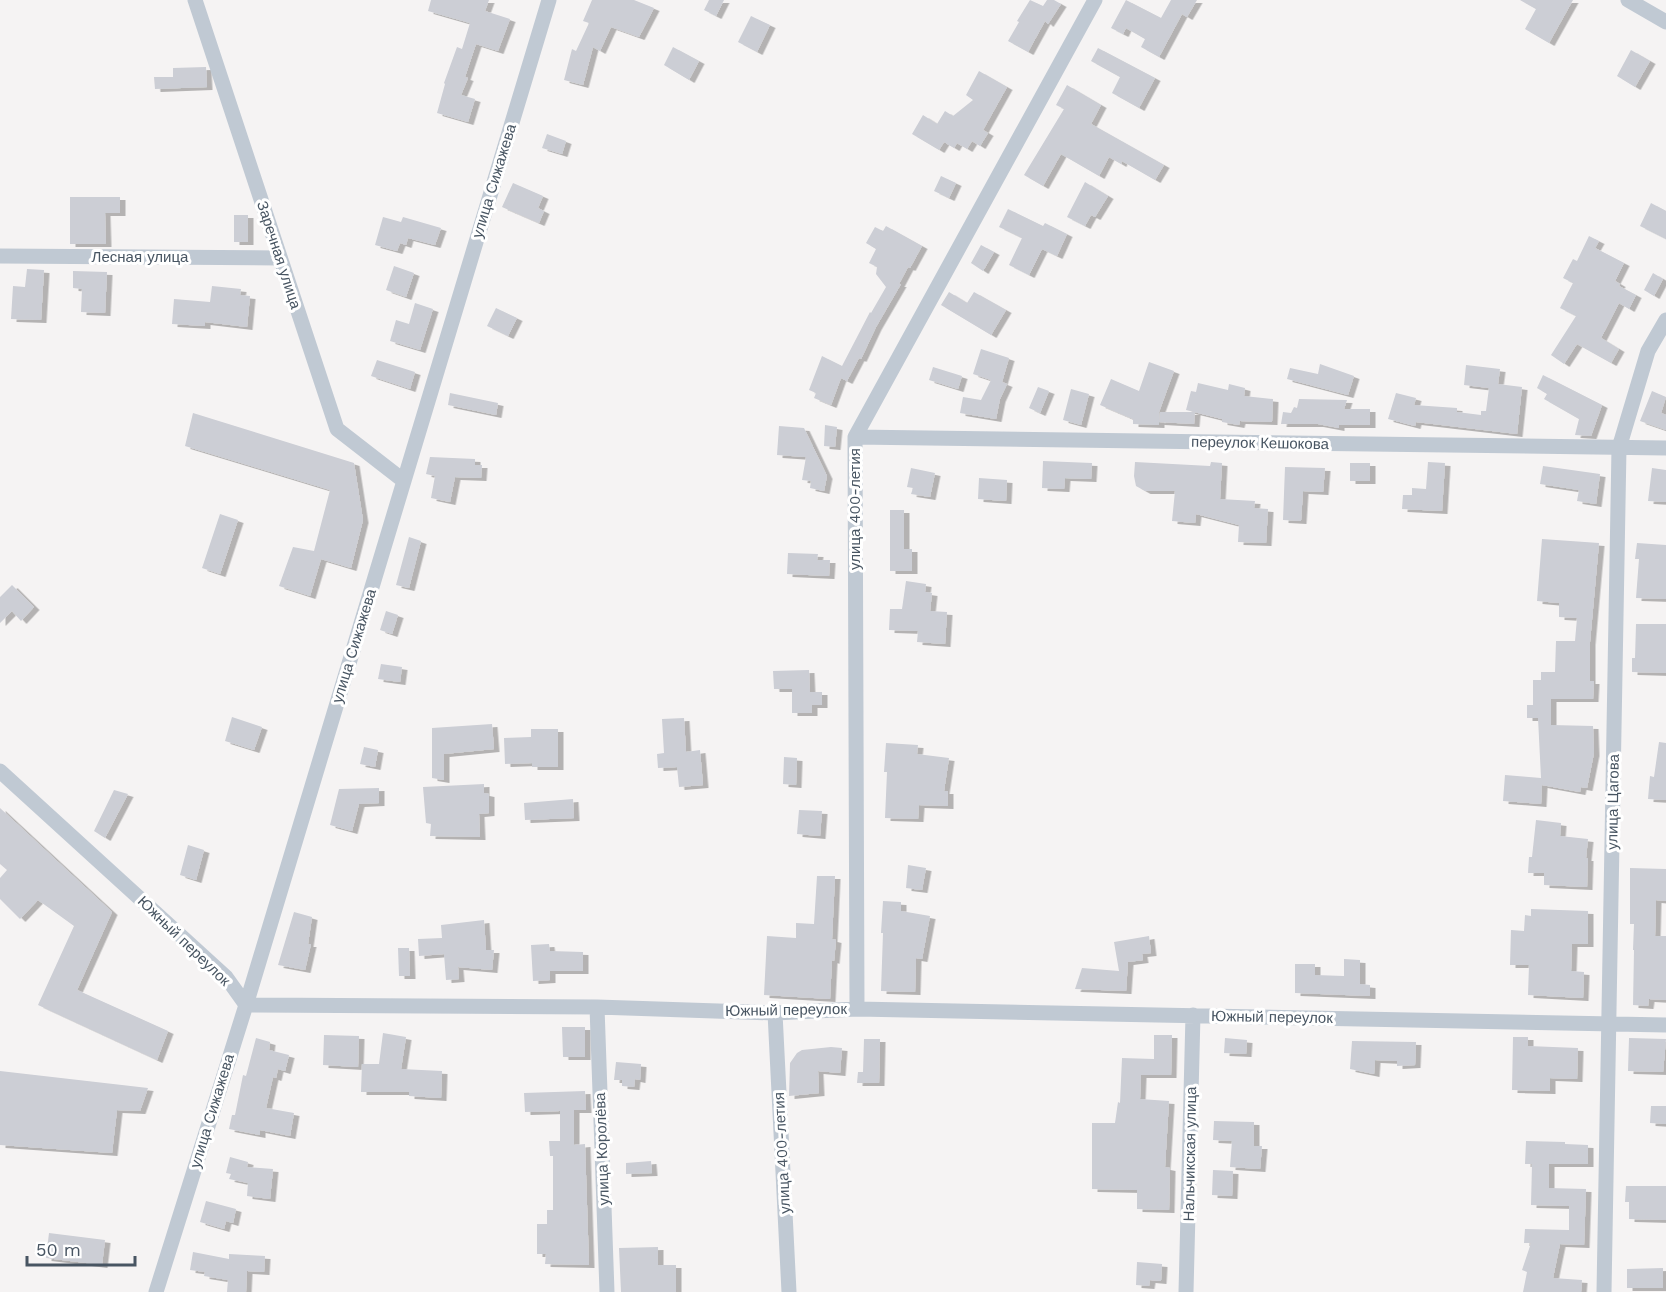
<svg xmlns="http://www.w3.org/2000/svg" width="1666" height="1292" viewBox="0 0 1666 1292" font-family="'Work Sans',sans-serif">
<defs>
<filter id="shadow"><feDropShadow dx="5.5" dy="3" stdDeviation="0" flood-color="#0004"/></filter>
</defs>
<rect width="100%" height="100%" fill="#f5f3f3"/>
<path fill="#ccced5" filter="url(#shadow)" d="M431,0H489L485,11L510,19L498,51L476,44L465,77L468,78L461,95L475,99L468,122L437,113L445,84L444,83L457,47L462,49L470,23L428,11Z
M592,0H634L654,8L639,37L611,27L600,51L593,47L583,85L564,80L572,49L576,51L589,23L583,21Z
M709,0H724L716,16L704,10Z
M1030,0L1043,6L1047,0H1054L1061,4L1048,24L1045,21L1028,52L1008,41L1019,22L1017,21Z
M1126,0L1161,18L1171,0H1197L1187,17L1182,14L1159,57L1141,47L1145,39L1126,28L1123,34L1111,28Z
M1520,0H1573L1549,43L1525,29L1536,9Z
M751,16L770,25L757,52L738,42Z
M673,47L699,61L689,80L664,65Z
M1098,48L1155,78L1139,108L1112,93L1120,77L1091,61Z
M1631,50L1650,61L1635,87L1617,76Z
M206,67L207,87L155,89L154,77H173V68Z
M979,71L1007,87L983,130L988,133L980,146L972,141L967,149L957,143L954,148L944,142L939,150L912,134L923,115L937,124L945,111L953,116L973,100L966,95Z
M1067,85L1101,105L1091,124L1164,165L1155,180L1122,161L1121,164L1109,157L1099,176L1061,154L1043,186L1024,175L1064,109L1056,105Z
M547,134L566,141L562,154L542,148Z
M941,176L956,183L949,198L934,191Z
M1085,182L1108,196L1095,217L1091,215L1085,226L1067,217Z
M513,183L543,196L538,208L544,211L539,223L502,207Z
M70,197H120V213H105L106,244H70Z
M1651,203L1666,211V239L1640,226Z
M1008,209L1043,226L1045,223L1067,234L1057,256L1042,249L1029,275L1009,265L1022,238L999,227Z
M234,215H248V242H234Z
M383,217L401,222L403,217L441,228L435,245L408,238L406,245L400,243L397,251L375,245Z
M886,226L922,246L910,268L908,267L899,284H901L876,327L861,359L859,358L847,381L841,378L831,405L814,398L816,393L809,390L822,356L842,366L870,312L871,313L886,287L876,274L877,267L869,263L876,249L866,243L875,227L883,231Z
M1589,236L1599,241L1595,248L1624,263L1615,281L1620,284L1619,286L1636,295L1629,309L1619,303L1601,338L1619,349L1611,363L1577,344L1564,364L1551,355L1576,316L1560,308L1573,283L1563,278L1573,259L1577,261Z
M981,245L994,252L983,271L971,263Z
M394,266L414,273L406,297L386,290Z
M27,269L44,270L41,320L11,319L13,286L25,287Z
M73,271L107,272L105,313L81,312L82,289L73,288Z
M1653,273L1663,279L1654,296L1644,290Z
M212,286L241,289L240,295L250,296L247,327L205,322V326L172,324L174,299L210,302Z
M949,292L967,303L974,292L1006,310L991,335L941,305Z
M415,303L433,309L420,350L390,341L396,320L409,324Z
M496,308L517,318L508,336L487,326Z
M981,349L1009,358L1002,382L1007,384L1000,399L996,419L960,413L963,397L981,400L991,380L973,374Z
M377,360L415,372L410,389L371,376Z
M1149,362L1174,371L1159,412V425L1133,424V419L1100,405L1111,379L1139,391Z
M1320,364L1354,376L1348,395L1287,379L1290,368L1318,374Z
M1466,365L1500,369L1498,384L1522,387L1517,434L1416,422L1415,426L1388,419L1396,393L1416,398L1414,405L1457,408V412L1481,415V411H1486L1489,388L1464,385Z
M933,367L962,376L958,389L929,380Z
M1543,375L1602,405L1591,436L1575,435L1579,419L1544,399L1547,394L1537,388Z
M1198,383L1228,390L1229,384L1245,388L1244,396L1273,399L1272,422L1240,421L1239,425L1222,422V419L1186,410L1191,391L1196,392Z
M1038,387L1049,391L1040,413L1029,408Z
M1071,389L1089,394L1081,425L1063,420Z
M1652,391L1666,397L1661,413L1666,415V430L1640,421Z
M450,393L498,403L496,415L448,405Z
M1299,399L1347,400L1344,409H1370V425H1339V428L1318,424H1281L1283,412L1291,413L1294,407L1297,408Z
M1160,412H1195L1194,424L1159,422Z
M193,413L354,463L363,520L351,568L321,559L310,596L279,586L293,547L314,551L330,490L185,446Z
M825,425L837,427L835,447L824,446Z
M779,426L804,428L827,476L824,491L810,488L811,481L802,480L806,457L777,455Z
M430,457L475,459V465H482L481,478L455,477L450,502L431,498L435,476L426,474Z
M1043,461L1092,463L1091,479L1065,478L1064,489L1042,488Z
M1135,462L1210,466L1211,462L1222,463L1220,499L1255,501L1254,508L1268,509L1266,543L1238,542L1239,525L1196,514L1195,523L1172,521L1175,491H1145L1136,486L1134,476Z
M1428,462L1445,463L1442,511L1402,509L1403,495H1412V488L1426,489Z
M1350,463H1370V481H1350Z
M1543,466L1600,474L1596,504L1577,501L1579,490L1540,484Z
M1285,467L1325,468L1323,492L1303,491L1301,521L1283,520Z
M911,468L935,473L930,497L911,494L913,488L907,487Z
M1652,468L1666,470V502L1648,501Z
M979,478L1007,480L1006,501L978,499Z
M890,510H904V549H912V571H890Z
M220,514L238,520L220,574L202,568Z
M409,537L421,541L409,588L396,585Z
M1542,539L1599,543L1590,642V681H1594L1593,699H1551V725L1593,726L1594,753L1587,788L1581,787L1580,792L1542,785L1541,804L1503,801L1505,775L1541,778L1538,718H1527V705H1533V680H1541V672H1555L1556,641H1575L1577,618L1559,617V603L1537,601Z
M1637,543L1666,545V599L1636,598L1639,559H1635Z
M788,553L818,554L817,560H830L829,576L787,574Z
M906,581L926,584L925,592L932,593L930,611L947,612L945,644L917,642L918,631L889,630L890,609H902Z
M12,585L34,607L21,621L12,611L0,623V597Z
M386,611L398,615L392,634L380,630Z
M1636,624H1666V673L1632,672V658H1635Z
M381,664L402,667L400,682L378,679Z
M809,670L810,692H822V705H812V713H792V689H774L773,671Z
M232,717L262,727L254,750L225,741Z
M684,718L686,752L700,750L703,785L679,787L677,767L658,768L657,754L664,753L662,719Z
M492,724L494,749L444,754V780L432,778V728Z
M531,729H558V767H532V763L505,764L504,738L531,737Z
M1659,742L1666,743V800L1648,799L1650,776L1654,777Z
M886,743L918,745L917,754L949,758L944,791H948V806L919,805L918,819L885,818L887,772H884Z
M364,747L378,750L375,767L360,764Z
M784,757L797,758L796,785L783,784Z
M484,784V793L489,794V813L479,814L480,837L430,836L431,824L426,823L423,787Z
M379,788V803L359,804L352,831L330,825L339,789Z
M114,790L128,794L105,838L94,831Z
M573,799L574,818L525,820L524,803Z
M0,808L112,912L77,990L168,1031L157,1060L38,1005L74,926L38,900L20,919L0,899V878L7,870L0,864Z
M799,810L822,811L820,836L797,834Z
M1536,820L1561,823L1560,836L1588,839L1586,858H1588L1587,887L1544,885V873H1528L1529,857H1532Z
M188,845L204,850L196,880L180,875Z
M908,865L926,868L922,890L906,888Z
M1630,868L1666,869V901L1656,900L1655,936H1666V1000L1649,999L1648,1006L1633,1005L1634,950H1633L1634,924H1630Z
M817,876H835L832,939L836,940L834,961L832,960L830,999L764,995L767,936L796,938V923L814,924Z
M883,901L901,902V911L930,916L922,959L916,958L915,992L881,991L883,933H881Z
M1531,909L1588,911V944H1572L1571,971L1584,972L1583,998L1528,995L1529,965H1510L1511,930L1524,931L1525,915L1531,916Z
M294,912L312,917L308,944H311L305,970L278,965Z
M484,920L486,950H494L492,970L458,967L459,979L446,980L444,954L419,956L418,939L442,938L441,925Z
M1149,936L1151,953L1142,954L1143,960L1128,962L1126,991L1075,989L1082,968L1119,971L1114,942Z
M549,944L550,951L583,952V971H550V980L533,981L531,945Z
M398,948H409L410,976H399Z
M1344,959L1360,960V984L1370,985V996L1295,993V964H1315V975L1344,976Z
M562,1027H585V1057H563Z
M383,1033L406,1037L401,1069L442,1071L441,1098L409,1096V1092H361L362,1064H379Z
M324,1035L359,1036L358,1067L323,1065Z
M1154,1035H1172L1171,1075H1141L1140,1099L1169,1101L1165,1167L1170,1168L1169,1210L1137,1209V1190L1092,1189V1123H1115L1118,1102L1120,1103L1122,1058L1154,1059Z
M1513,1037H1528V1046L1578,1048L1577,1079L1550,1078V1091L1512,1090Z
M256,1038L270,1042L269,1050L289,1055L285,1071L278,1069L276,1078L273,1077L266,1108L294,1113L290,1136L260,1130V1135L229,1129L232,1115H235L243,1075L246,1076Z
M1225,1038L1247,1040L1246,1054L1224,1053Z
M1629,1038L1666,1039L1663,1072L1628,1071Z
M864,1039H880L879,1083H857L858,1072H863Z
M1352,1041L1416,1042L1415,1065L1397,1066V1061L1375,1060L1374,1074L1350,1069Z
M831,1047L842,1048L840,1073L818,1071L819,1093L789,1096L790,1063L797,1053L802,1050Z
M616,1062L641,1064L640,1080L635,1079L634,1087L622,1086V1080H614Z
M0,1071L148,1088L140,1111L117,1110L112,1153L0,1145Z
M585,1091L586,1110H574V1145L585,1144L589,1265L545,1264L546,1254H537V1224H547V1210H553V1156H550L549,1141H560V1111L525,1112L524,1093Z
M1651,1106H1666V1124L1650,1123Z
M1214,1121L1254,1122V1146H1262L1260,1169L1230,1167L1232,1141L1213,1140Z
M1526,1141L1565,1142V1144L1588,1145V1164H1549V1188L1586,1189L1584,1245L1560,1244L1553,1278L1582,1280L1581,1292H1523L1527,1272L1522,1270L1531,1243H1524L1525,1229L1569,1230V1206L1531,1205L1532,1164H1525Z
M230,1157L248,1162L247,1167L273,1169L270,1199L247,1196L248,1183L229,1179L231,1174L226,1173Z
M651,1161L652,1173L626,1174V1163Z
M1213,1170L1233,1171L1232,1196L1212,1195Z
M1626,1186H1666V1220L1629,1219V1202H1625Z
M206,1201L236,1209L233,1223L226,1221L224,1229L200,1222Z
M49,1233L105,1240L102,1265L46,1258Z
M658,1247V1265H676V1292H621L619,1248Z
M193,1252L229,1259V1254L265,1256L264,1272L247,1271L246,1292H227L228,1280L204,1276L205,1272L190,1270Z
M1137,1262L1162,1264L1161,1281L1150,1280L1149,1286L1136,1285Z
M1663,1268V1288H1627V1269Z"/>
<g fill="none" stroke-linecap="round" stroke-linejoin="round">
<path stroke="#c0c9d3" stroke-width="15" d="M195,0L337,429L404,481
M1628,0L1666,22
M0,256L280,258
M855,437L1666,448
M0,771L226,977L246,1005L597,1007L775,1013L857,1009L1666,1025
M597,1007L607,1292
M857,1009L855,437L1095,0
M775,1013L789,1292
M156,1292L246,1005L549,0
M1186,1292L1193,1015
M1604,1292L1619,448L1648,351L1666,320"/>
</g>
<g text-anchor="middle" stroke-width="6" stroke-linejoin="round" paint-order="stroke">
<g font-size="15" fill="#485562" stroke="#fff">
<text transform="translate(494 181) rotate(-73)" y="5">улица Сижажева</text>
<text transform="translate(279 255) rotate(72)" y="5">Заречная улица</text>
<text x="140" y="262">Лесная улица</text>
<text transform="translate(1260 443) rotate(1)" y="5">переулок Кешокова</text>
<text transform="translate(855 509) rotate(-90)" y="5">улица 400-летия</text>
<text transform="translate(354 646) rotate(-73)" y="5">улица Сижажева</text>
<text transform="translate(1613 802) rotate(-89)" y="5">улица Цагова</text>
<text transform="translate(184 941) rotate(44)" y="5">Южный переулок</text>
<text transform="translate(786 1010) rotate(-1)" y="5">Южный переулок</text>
<text transform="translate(1272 1017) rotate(1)" y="5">Южный переулок</text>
<text transform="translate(212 1111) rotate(-73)" y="5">улица Сижажева</text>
<text transform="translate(602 1149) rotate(-92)" y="5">улица Королёва</text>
<text transform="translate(782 1153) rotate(-93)" y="5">улица 400-летия</text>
<text transform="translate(1190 1154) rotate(-89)" y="5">Нальчикская улица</text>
</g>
</g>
<path d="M27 1256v9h108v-9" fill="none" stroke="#485562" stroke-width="3"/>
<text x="36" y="1256" font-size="18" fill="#485562" stroke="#ffffff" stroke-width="4.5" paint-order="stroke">50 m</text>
</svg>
